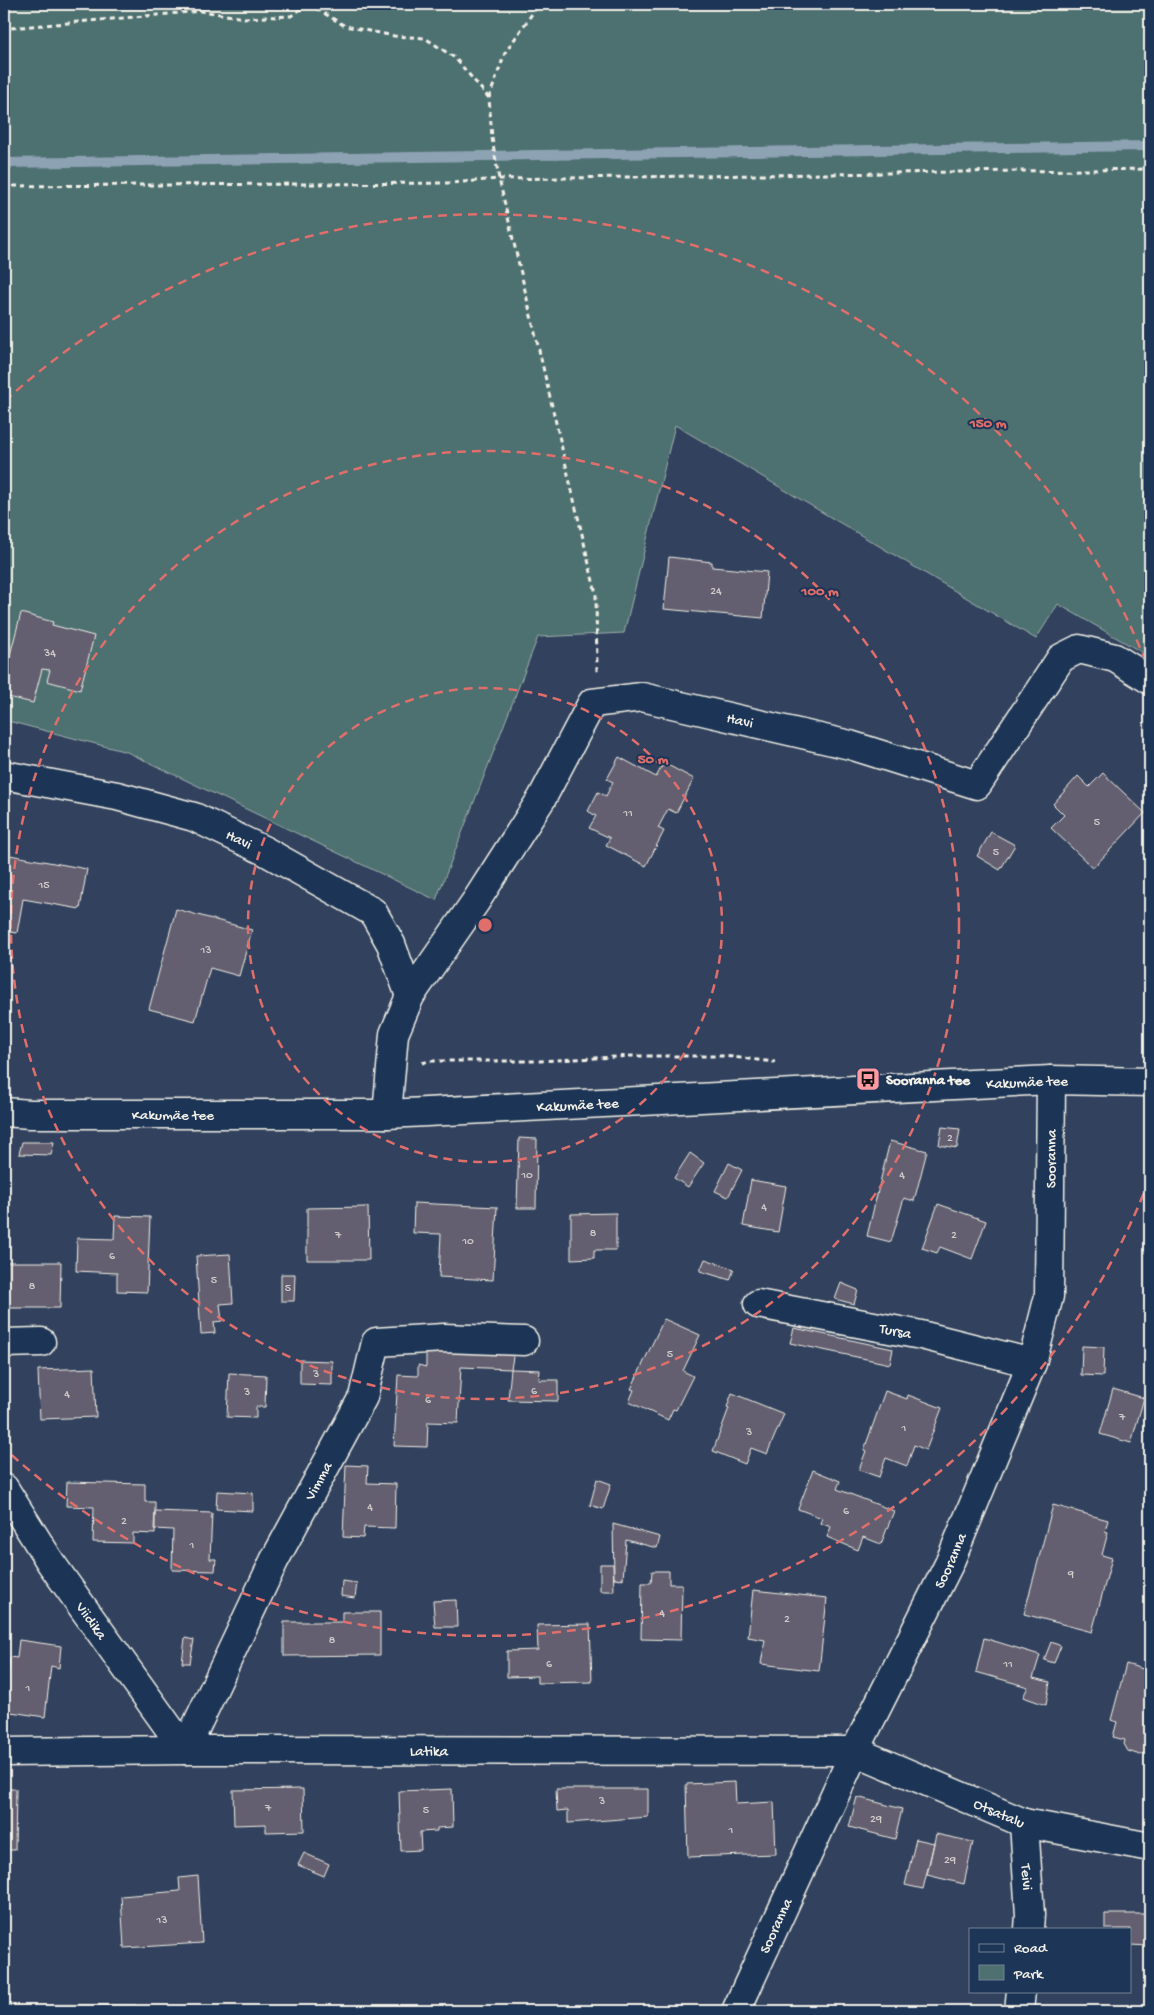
<svg xmlns="http://www.w3.org/2000/svg" width="1154" height="2015" viewBox="0 0 1154 2015" font-family="'Gochi Hand',sans-serif">
<rect width="100%" height="100%" fill="#32425e"/>
<filter id="ink" filterUnits="userSpaceOnUse"><feTurbulence type="fractalNoise" baseFrequency=".02" numOctaves="2"/><feDisplacementMap in="SourceGraphic" scale="10" xChannelSelector="R" yChannelSelector="G"/><feConvolveMatrix kernelMatrix="1 2 1 2 8 2 1 2 1" color-interpolation-filters="sRGB"/></filter>
<g filter="url(#ink)">
<path fill="#4e7071" stroke="#a1b0ac" d="M4,4H1150V657L1058,604L1036,639L675,425L624,633L538,637L436,900L127,752L4,720Z"/>
<g fill="none" stroke-linecap="round" stroke-linejoin="round">
<path stroke="#8da2b3" stroke-width="10" d="M4,163L1150,146"/>
</g>
<path fill="#635f6f" stroke="#f4f1e8" d="M669,557L712,562V567L767,572L763,618L664,609Z
M21,613L53,622L52,625L94,636L80,690L47,681L50,670L42,669L33,703L4,696V678Z
M619,757L656,777L664,763L694,779L676,813L668,809L658,828L664,831L646,866L606,845L610,838L589,828L596,816L588,811L598,792L606,796L613,782L607,779Z
M1103,773L1145,813L1093,868L1051,828L1064,815L1053,804L1078,776L1089,787Z
M991,832L1015,845L1000,870L977,856Z
M4,854L87,869L80,909L23,899L17,933L4,931Z
M176,909L252,930L239,976L210,968L195,1021L149,1009Z
M942,1127L960,1129L957,1148L939,1145Z
M519,1138L537,1139L536,1208H517Z
M890,1141L927,1151L914,1201L904,1198L891,1242L867,1236Z
M22,1142H54L51,1155L19,1154Z
M690,1153L704,1163L688,1187L674,1178Z
M729,1163L742,1170L728,1197L715,1191Z
M751,1180L786,1186L778,1232L743,1226Z
M414,1203L497,1207L493,1280L439,1277L441,1234L413,1233Z
M938,1204L986,1221L972,1259L940,1247L937,1253L922,1248Z
M368,1207L369,1260H307V1208Z
M616,1213V1250H594V1258L571,1259V1214Z
M115,1216L150,1217L147,1292L117,1291V1273L76,1271L77,1238L114,1239Z
M230,1254L233,1303L220,1304L222,1321L214,1322L215,1333L201,1334L196,1256Z
M705,1259L734,1269L730,1280L700,1271Z
M4,1262H61L60,1308H4Z
M281,1274H295L294,1301H281Z
M841,1283L858,1290L854,1304L835,1299Z
M664,1319L700,1335L683,1371L693,1376L676,1410L673,1409L668,1420L629,1402L634,1390L631,1389Z
M794,1328L893,1349L890,1364L790,1343Z
M1082,1346L1104,1347L1103,1376L1081,1375Z
M426,1349L514,1351L511,1369L461,1367L458,1423L428,1422L427,1447L394,1446L398,1375L418,1376V1365L426,1367Z
M300,1360L332,1361V1385L300,1384Z
M94,1368L96,1417L40,1419L38,1370Z
M511,1369L540,1370L539,1380H558V1401L508,1400Z
M229,1373L266,1375L265,1407H256V1418L227,1417Z
M1113,1389L1144,1398L1131,1443L1100,1434Z
M885,1391L907,1399L908,1395L942,1408L926,1450L914,1445L907,1466L886,1458L879,1477L859,1470L866,1451L864,1450Z
M732,1393L784,1414L767,1454L751,1448L745,1464L713,1451L729,1408L727,1407Z
M346,1465L368,1466L367,1483L396,1484L395,1528L364,1527L363,1538L343,1537Z
M813,1470L840,1481L837,1489L894,1511L881,1544L863,1537L858,1550L827,1537L831,1527L820,1523L822,1518L798,1509Z
M597,1479L611,1484L603,1509L590,1505Z
M67,1482L145,1484V1502H155V1534L133,1533V1543L93,1542L94,1507L66,1506Z
M217,1491L253,1493V1511L216,1509Z
M1053,1505L1108,1520L1105,1531L1108,1532L1102,1555L1112,1558L1092,1632L1024,1614Z
M155,1511L212,1513L210,1559H216L215,1571L172,1570L173,1530L154,1529Z
M613,1524L660,1537L657,1548L626,1540L623,1579L614,1578Z
M600,1564H613L614,1591H600Z
M652,1571H669V1584H682L681,1640L641,1639L642,1583H651Z
M342,1581L357,1583L355,1598L341,1596Z
M753,1590L827,1598L819,1671L761,1664L765,1640L748,1637Z
M456,1600L457,1627H435L433,1601Z
M342,1612H380V1655L284,1656V1622H342Z
M590,1624L592,1682L537,1683V1676L507,1677V1651L538,1650L537,1625Z
M185,1638L194,1640L190,1663H182Z
M984,1638L1040,1655L1033,1678L1050,1682L1046,1705L1023,1697L1028,1687L976,1672Z
M19,1640L61,1646L59,1668L51,1666L45,1717L4,1711L10,1657L17,1658Z
M1051,1642L1061,1646L1054,1663L1044,1660Z
M1126,1664L1150,1671V1747L1149,1746L1146,1752L1140,1755L1128,1751L1124,1744L1125,1740L1113,1737L1117,1722L1111,1720Z
M735,1782L736,1804L774,1802L776,1854L688,1857L686,1784Z
M4,1789H16L15,1850H4Z
M303,1789L304,1831L266,1832V1824L234,1825L233,1790Z
M452,1789L453,1827L437,1828V1831L420,1832L421,1850L401,1851L399,1791Z
M556,1789H648V1817L568,1823V1810L557,1811Z
M857,1797L902,1809L895,1839L849,1827Z
M936,1834L973,1842L964,1884L927,1875Z
M916,1839L934,1843L923,1889L905,1885Z
M304,1853L329,1864L324,1876L298,1865Z
M198,1876L202,1943L124,1948L121,1896L180,1891L179,1878Z
M1105,1914H1150V1946L1130,1945V1929H1105Z
M55,2005H136V2011H55Z"/>
<g fill="none" stroke-linecap="round" stroke-linejoin="round">
<g stroke="#f4f1e8" stroke-width="31">
<g id="minor">
<path id="s1" d="M4,775L117,796L194,817L265,851L373,912L391,944L410,996"/>
<path id="s2" d="M387,1114L394,1034L410,996L476,901L542,798L592,703L642,697L850,745L977,785L1061,658L1079,649L1115,658L1150,680"/>
<path id="s3" d="M758,1304L921,1335L1032,1363"/>
<path d="M4,1343L41,1342"/>
<path id="s4" d="M4,1488L51,1563L185,1750L274,1561L363,1397L376,1342L444,1338L524,1341"/>
<path id="s5" d="M4,1752L185,1750L855,1751L1024,1823L1150,1847"/>
<path id="s6" d="M1024,1823L1030,1915L1029,1929"/>
<path id="s7" d="M736,2011L855,1751L949,1564L1032,1363L1049,1296L1051,1080"/>
<path d="M1019,2011L1021,1991"/>
</g>
</g>
<g stroke="#f4f1e8" stroke-width="31">
<g id="tertiary">
<path id="s8" d="M4,1112L30,1114H387L1051,1080L1150,1082"/>
</g>
</g>
<path stroke="#f4f1e8" stroke-width="3" stroke-dasharray="5 4" stroke-linecap="butt" d="M309,4L345,26L394,36L425,38L455,58L489,98L492,138L499,179L596,594L597,672
M4,23L10,28L202,11L244,18L291,16L308,4
M489,98L505,53L536,8L542,4
M4,186L451,183L499,179L1150,169
M422,1063L429,1061H540L632,1056H723L775,1062"/>
<use href="#minor" stroke="#1d3557" stroke-width="28"/>
<use href="#tertiary" stroke="#1d3557" stroke-width="28"/>
</g>
</g>
<g fill="none" stroke="#e06e6b" stroke-width="2.5" stroke-dasharray="9 6">
<circle cx="485" cy="925" r="237"/>
<circle cx="485" cy="925" r="474"/>
<path d="M1149 1180A711 711 0 0 1 5 1449M5 401A711 711 0 0 1 1149 670"/>
</g>
<defs>
<g id="bus-square" transform="scale(1.25)"><rect x="-9" y="-9" width="18" height="18" rx="4" fill="#ff9aa2" stroke="#1d3557"/><path d="M-5-6H5V4H4V6H2V4H-2V6H-4V4H-5ZM-3.5-4V0h7V-4ZM-3.5 1.2v1.5H-2V1.2ZM2 1.2v1.5H3.5V1.2Z" fill="#111"/></g>
</defs>
<g fill-rule="evenodd">
<use href="#bus-square" x="868" y="1079"/>
</g>
<g text-anchor="middle" stroke-width="4" stroke-linejoin="round" paint-order="stroke">
<g font-size="12" fill="#d0ccca">
<text x="716" y="594">24</text>
<text x="50" y="656">34</text>
<text x="628" y="816">11</text>
<text x="1097" y="825">5</text>
<text x="996" y="855">5</text>
<text x="44" y="888">15</text>
<text x="206" y="953">13</text>
<text x="950" y="1141">2</text>
<text x="527" y="1178">10</text>
<text x="902" y="1178">4</text>
<text x="764" y="1210">4</text>
<text x="593" y="1236">8</text>
<text x="338" y="1238">7</text>
<text x="954" y="1238">2</text>
<text x="468" y="1244">10</text>
<text x="112" y="1259">6</text>
<text x="214" y="1283">5</text>
<text x="32" y="1289">8</text>
<text x="288" y="1291">5</text>
<text x="670" y="1357">5</text>
<text x="316" y="1377">3</text>
<text x="534" y="1394">6</text>
<text x="247" y="1395">3</text>
<text x="67" y="1397">4</text>
<text x="428" y="1403">6</text>
<text x="1122" y="1420">7</text>
<text x="904" y="1431">1</text>
<text x="749" y="1435">3</text>
<text x="370" y="1510">4</text>
<text x="846" y="1514">6</text>
<text x="124" y="1524">2</text>
<text x="192" y="1548">1</text>
<text x="1071" y="1577">9</text>
<text x="662" y="1616">4</text>
<text x="787" y="1622">2</text>
<text x="332" y="1643">8</text>
<text x="549" y="1667">6</text>
<text x="1008" y="1667">11</text>
<text x="28" y="1691">1</text>
<text x="602" y="1804">3</text>
<text x="268" y="1811">7</text>
<text x="426" y="1813">5</text>
<text x="876" y="1822">29</text>
<text x="731" y="1833">1</text>
<text x="950" y="1863">29</text>
<text x="162" y="1923">13</text>
</g>
<g font-size="15" fill="#f4f1e8" stroke="#1d3557">
<text dy="5" stroke="none"><textPath href="#s2" startOffset="618">Havi</textPath></text>
<text dy="5" stroke="none"><textPath href="#s1" startOffset="245">Havi</textPath></text>
<text dy="5" stroke="none"><textPath href="#s8" startOffset="1024">Kakumäe tee</textPath></text>
<text dy="5" stroke="none"><textPath href="#s8" startOffset="574">Kakumäe tee</textPath></text>
<text dy="5" stroke="none"><textPath href="#s8" startOffset="169">Kakumäe tee</textPath></text>
<text dy="5" stroke="none"><textPath href="#s7" startOffset="919">Sooranna</textPath></text>
<text dy="5" stroke="none"><textPath href="#s3" startOffset="140">Tursa</textPath></text>
<text dy="5" stroke="none"><textPath href="#s4" startOffset="619">Vimma</textPath></text>
<text dy="5" stroke="none"><textPath href="#s7" startOffset="499">Sooranna</textPath></text>
<text dy="5" stroke="none"><textPath href="#s4" startOffset="159">Viidika</textPath></text>
<text dy="5" stroke="none"><textPath href="#s5" startOffset="425">Latika</textPath></text>
<text dy="5" stroke="none"><textPath href="#s5" startOffset="1008">Otsatalu</textPath></text>
<text dy="5" stroke="none"><textPath href="#s6" startOffset="54">Teivi</textPath></text>
<text dy="5" stroke="none"><textPath href="#s7" startOffset="94">Sooranna</textPath></text>
</g>
<g font-size="15" font-weight="bold" fill="#f4f1e8" stroke="#1d3557" text-anchor="start">
<text x="886" y="1084">Sooranna tee</text>
</g>
</g>
<circle cx="485" cy="925" r="8" fill="#e06e6b" stroke="#1d3557" stroke-width="2.5"/>
<g font-size="15" text-anchor="middle" font-weight="bold" fill="#e06e6b" stroke="#1d3557" stroke-width="4" stroke-linejoin="round" paint-order="stroke">
<text x="988" y="427">150 m</text>
<text x="820" y="595">100 m</text>
<text x="653" y="763">50 m</text>
</g>
<rect width="1154" height="2015" fill="none" stroke="#1d3557" stroke-width="20"/>
<rect x="10" y="10" width="1134" height="1995" fill="none" stroke="#f4f1e8" stroke-width="2" filter="url(#ink)"/>
<rect x="969" y="1928" width="162" height="65" fill="#1d3557" stroke="#738091"/>
<rect x="979" y="1944" width="25" height="8" fill="#1d3557" stroke="#738091"/>
<text x="1014" y="1952" font-size="15" fill="#f4f1e8">Road</text>
<rect x="979" y="1965" width="25" height="15" fill="#4e7071" stroke="#738091"/>
<text x="1014" y="1978" font-size="15" fill="#f4f1e8">Park</text>
</svg>
